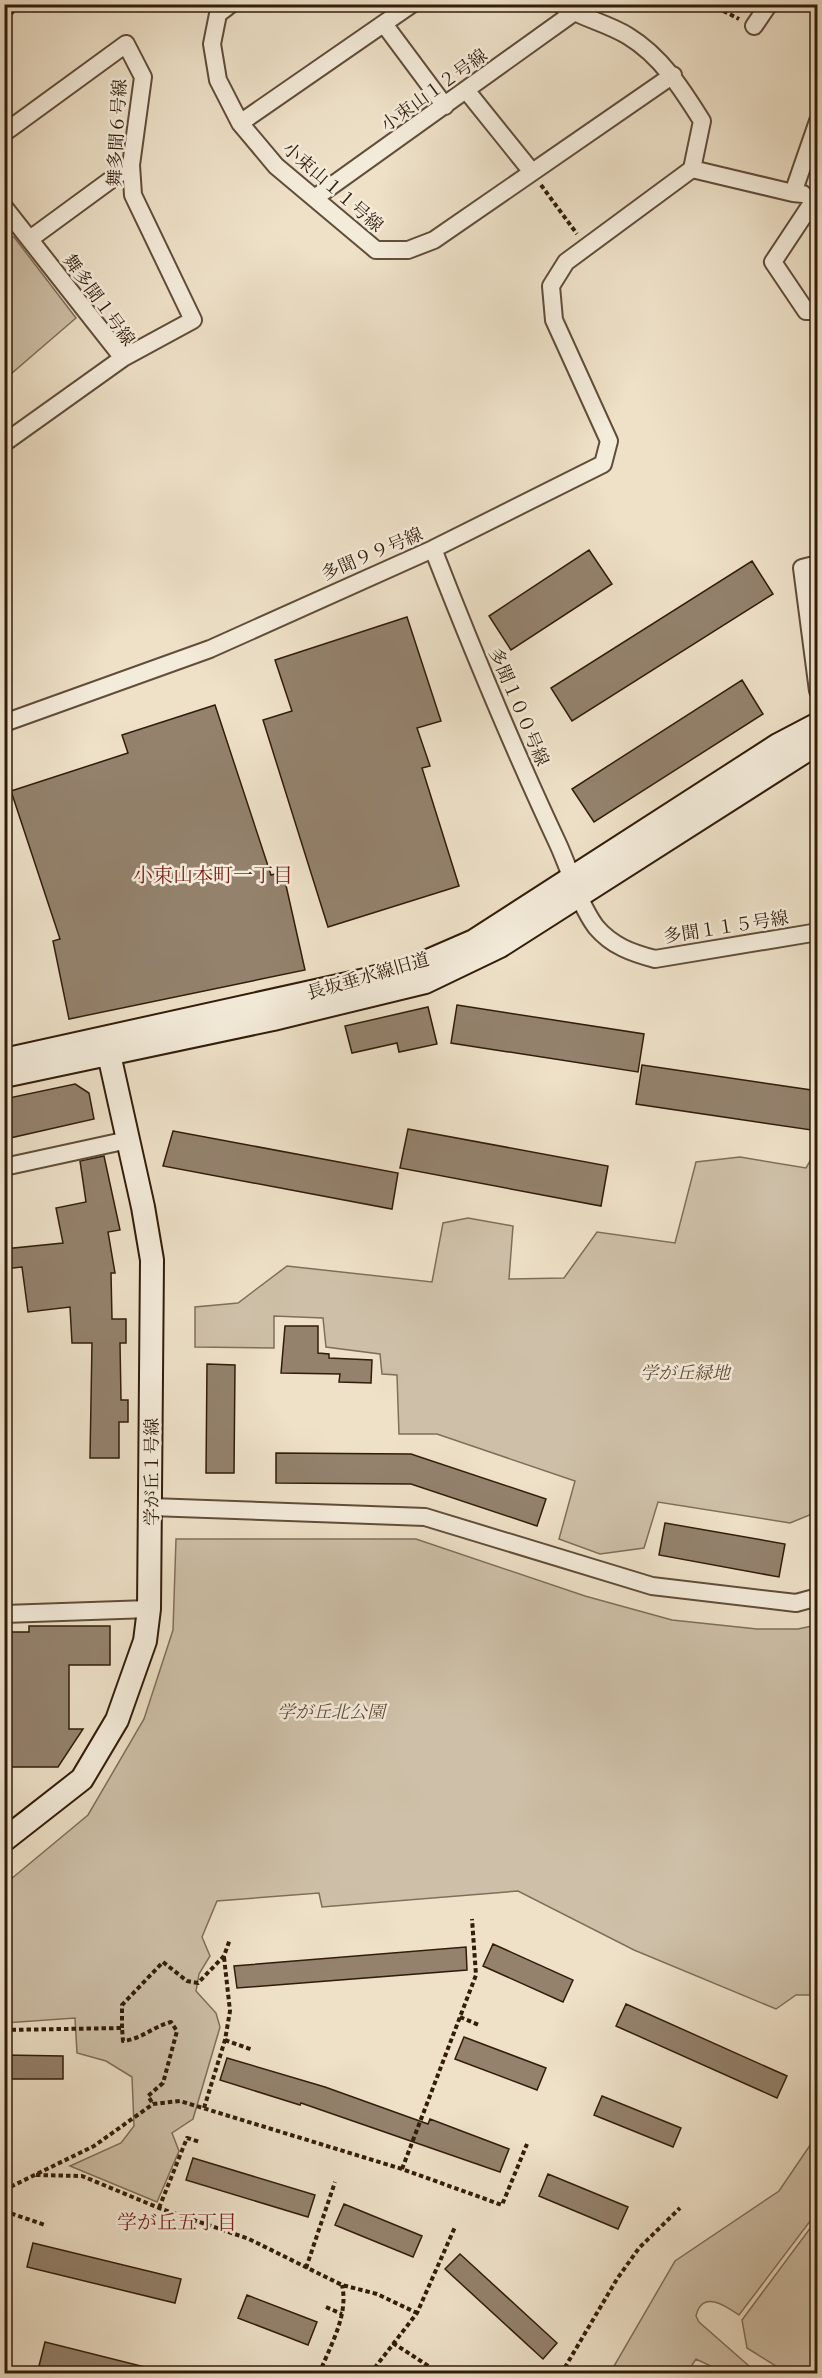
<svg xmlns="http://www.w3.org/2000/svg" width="822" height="2378" viewBox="0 0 822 2378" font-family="'IM FELL English','Noto Serif JP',serif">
<rect width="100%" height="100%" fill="#eee1c8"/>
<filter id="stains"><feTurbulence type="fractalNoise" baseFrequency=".00333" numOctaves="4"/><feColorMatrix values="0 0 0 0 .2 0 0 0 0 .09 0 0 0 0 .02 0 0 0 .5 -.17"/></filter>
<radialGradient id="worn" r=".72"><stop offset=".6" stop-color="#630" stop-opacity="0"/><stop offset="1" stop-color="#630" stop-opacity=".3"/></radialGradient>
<path fill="#cec0a8" stroke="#806e59" stroke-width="1.5" d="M5,236L14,237L76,318L5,379Z
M813,1156L818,1157L817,1512L790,1523L658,1502L644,1548L600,1554L559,1539L575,1481L437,1434H399L397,1375L382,1374L380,1354L326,1347L323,1318L274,1316V1348L195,1347V1307L238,1303L287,1266L432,1282L443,1223L468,1218L513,1226L509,1279L564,1278L597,1232L675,1243L696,1162L740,1157L806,1168Z
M176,1539H416L585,1596L672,1620L757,1629H798L817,1625V1995H796L776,2009L634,1950L518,1891L322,1907L319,1893L217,1901L202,1937L210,1956L199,1974L196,1991L216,2013L220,2027L193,2119L172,2133L179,2151L157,2202L70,2166L121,2143L134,2126L132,2077L106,2061L77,2053L75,2018L5,2023V1884L88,1815L144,1719L173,1630Z
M817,2135V2212L739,2315C726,2306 702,2289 696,2316L699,2322L757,2373H725L696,2359L687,2373H610L675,2261L779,2191Z
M817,2219V2373H787L747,2348L742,2320Z"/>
<path fill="#94826d" stroke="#321c0a" stroke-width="1.5" d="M589,550L612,584L511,650L489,616Z
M752,561L773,594L572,721L551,688Z
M407,617L441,721L417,728L430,766L422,768L459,886L328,927L263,720L292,711L275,660Z
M742,680L763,714L594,822L572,789Z
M215,705L271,875L283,872L305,970L69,1019L53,941L60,939L11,791L128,753L122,735Z
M457,1005L644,1034L638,1072L451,1043Z
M428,1007L437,1044L399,1052L397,1043L352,1053L345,1026Z
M642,1065L818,1091V1131L636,1104Z
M75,1084L89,1093L94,1119L10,1138L4,1099Z
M408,1129L608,1166L601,1206L400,1168Z
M173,1131L398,1173L392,1209L163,1166Z
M104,1156L120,1230L108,1232L115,1273H111L112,1319H126V1343H120L121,1400H128V1422H119V1458H90L92,1343H72L70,1307L28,1312L22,1267L4,1269V1249L63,1243L56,1208L86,1202L80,1161Z
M285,1326H318V1353L329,1354V1358L372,1360L371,1383L339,1382L340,1374L281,1373Z
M207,1364L235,1365L234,1473H206Z
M276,1453L411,1454L546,1499L537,1526L411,1484L276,1483Z
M665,1523L785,1544L779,1577L659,1555Z
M29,1626H110V1665H69V1729H83L58,1767H4V1632H29Z
M493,1944L573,1980L563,2002L483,1966Z
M466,1947L467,1970L237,1988L234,1966Z
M626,2004L787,2076L777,2098L616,2026Z
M464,2037L546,2068L537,2090L455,2059Z
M4,2055L63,2056V2079H4Z
M227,2058L325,2087L428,2124L430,2119L509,2149L500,2172L301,2103L300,2105L220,2080Z
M602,2096L681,2128L673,2147L594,2115Z
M193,2158L315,2195L308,2217L186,2180Z
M548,2174L628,2207L618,2229L539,2196Z
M344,2204L422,2236L413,2257L335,2225Z
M33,2243L181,2279L175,2303L27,2267Z
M460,2254L557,2343L543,2359L445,2269Z
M247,2295L317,2322L308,2345L238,2318Z
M45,2342L149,2368L148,2373H68L39,2366Z"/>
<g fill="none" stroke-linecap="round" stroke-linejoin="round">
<g stroke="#614d3a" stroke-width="20">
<path id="street" d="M231,4L218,14L212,44L218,80L240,123L276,166L376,250H408L434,240L673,75
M384,24L445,106
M754,26L769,4
M466,90L532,172
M240,123L412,4
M4,133L126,44L143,77L131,165L133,195L193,320L123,358
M692,169L793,193
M803,194L793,193L818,121
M818,194L773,262L806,311H818
M316,197L573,13
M4,207L123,358L4,443
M30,239L131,165
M433,549C472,649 513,748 558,844C570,870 579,904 596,927C612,946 632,953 655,959L818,932
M818,564L802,568L818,691
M4,723L210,649L433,549L603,464L609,441L554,320L551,286L566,262L692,169L702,121C682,89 661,56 628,36C607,23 581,18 560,4
M4,1167L128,1140
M151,1507L425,1517L652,1586L796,1603L818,1597
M4,1614L149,1609"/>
</g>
<g stroke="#321c0a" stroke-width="26">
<path id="secondary" d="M4,5L5,4
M4,1060L361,981L414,967L474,941L778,745L818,724
M4,1076L273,1019L425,982L500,946L818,743
M4,1840L82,1779L117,1720L145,1641L149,1609L152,1260L143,1207L106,1041"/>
</g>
<path stroke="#321c0a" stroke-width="4" stroke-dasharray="4.5 3" stroke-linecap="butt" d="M710,4L739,19
M541,185L577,234
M460,2017L479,2025
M122,2028V2005L163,1962L187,1981L198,1983L224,1956L230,1939
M4,2030L122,2028L123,2041C142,2039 152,2027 171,2022L177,2031L163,2083L148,2096L153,2104
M225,2040L253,2050
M204,2108L225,2040L230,2011L224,1957
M402,2169L476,1975L472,1919
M36,2175L82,2176L159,2208L249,2239L342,2285L377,2294L417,2313
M4,2190L94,2146L153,2104L180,2101L402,2169L502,2205L527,2144
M159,2208L187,2138L200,2142
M4,2211L45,2225
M306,2268L335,2182
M326,2307L342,2314
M393,2343L430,2367
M319,2374C330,2346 349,2315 342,2285
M370,2374L417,2313L455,2227
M561,2374L617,2279L639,2248L680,2208"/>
<use href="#street" stroke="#f4ecdb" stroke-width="16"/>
<use href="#secondary" stroke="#f4ecdb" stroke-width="22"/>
</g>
<g text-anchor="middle" stroke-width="5" stroke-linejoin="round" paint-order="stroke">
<g font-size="18" fill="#321c0a" stroke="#f4ecdb">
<text transform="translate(434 90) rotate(-36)" y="6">小束山１２号線</text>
<text transform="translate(117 133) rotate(-87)" y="6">舞多聞６号線</text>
<text transform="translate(333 187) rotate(41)" y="6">小束山１１号線</text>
<text transform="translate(99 300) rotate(54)" y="6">舞多聞１号線</text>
<text transform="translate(372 554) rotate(-23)" y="6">多聞９９号線</text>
<text transform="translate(519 707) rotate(67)" y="6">多聞１００号線</text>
<text transform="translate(726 927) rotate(-9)" y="6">多聞１１５号線</text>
<text transform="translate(368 976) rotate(-16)" y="6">長坂垂水線旧道</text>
<text transform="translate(152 1472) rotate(-90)" y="6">学が丘１号線</text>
</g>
<g font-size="18" font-style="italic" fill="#614d39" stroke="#f4ecdb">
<text x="685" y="1379">学が丘緑地</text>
<text x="331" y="1718">学が丘北公園</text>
</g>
<g font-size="20" fill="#7a1f14" stroke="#f4ecdb">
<text x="213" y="882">小束山本町一丁目</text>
<text x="177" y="2229">学が丘五丁目</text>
</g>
</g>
<rect width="822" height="2378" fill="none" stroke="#eee1c8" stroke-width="24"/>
<rect x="6" y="6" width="810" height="2366" fill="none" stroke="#321c0a" stroke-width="3"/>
<rect x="12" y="12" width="798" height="2354" fill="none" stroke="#321c0a" stroke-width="1.5"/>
<rect width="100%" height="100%" filter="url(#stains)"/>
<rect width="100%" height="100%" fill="url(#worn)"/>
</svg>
